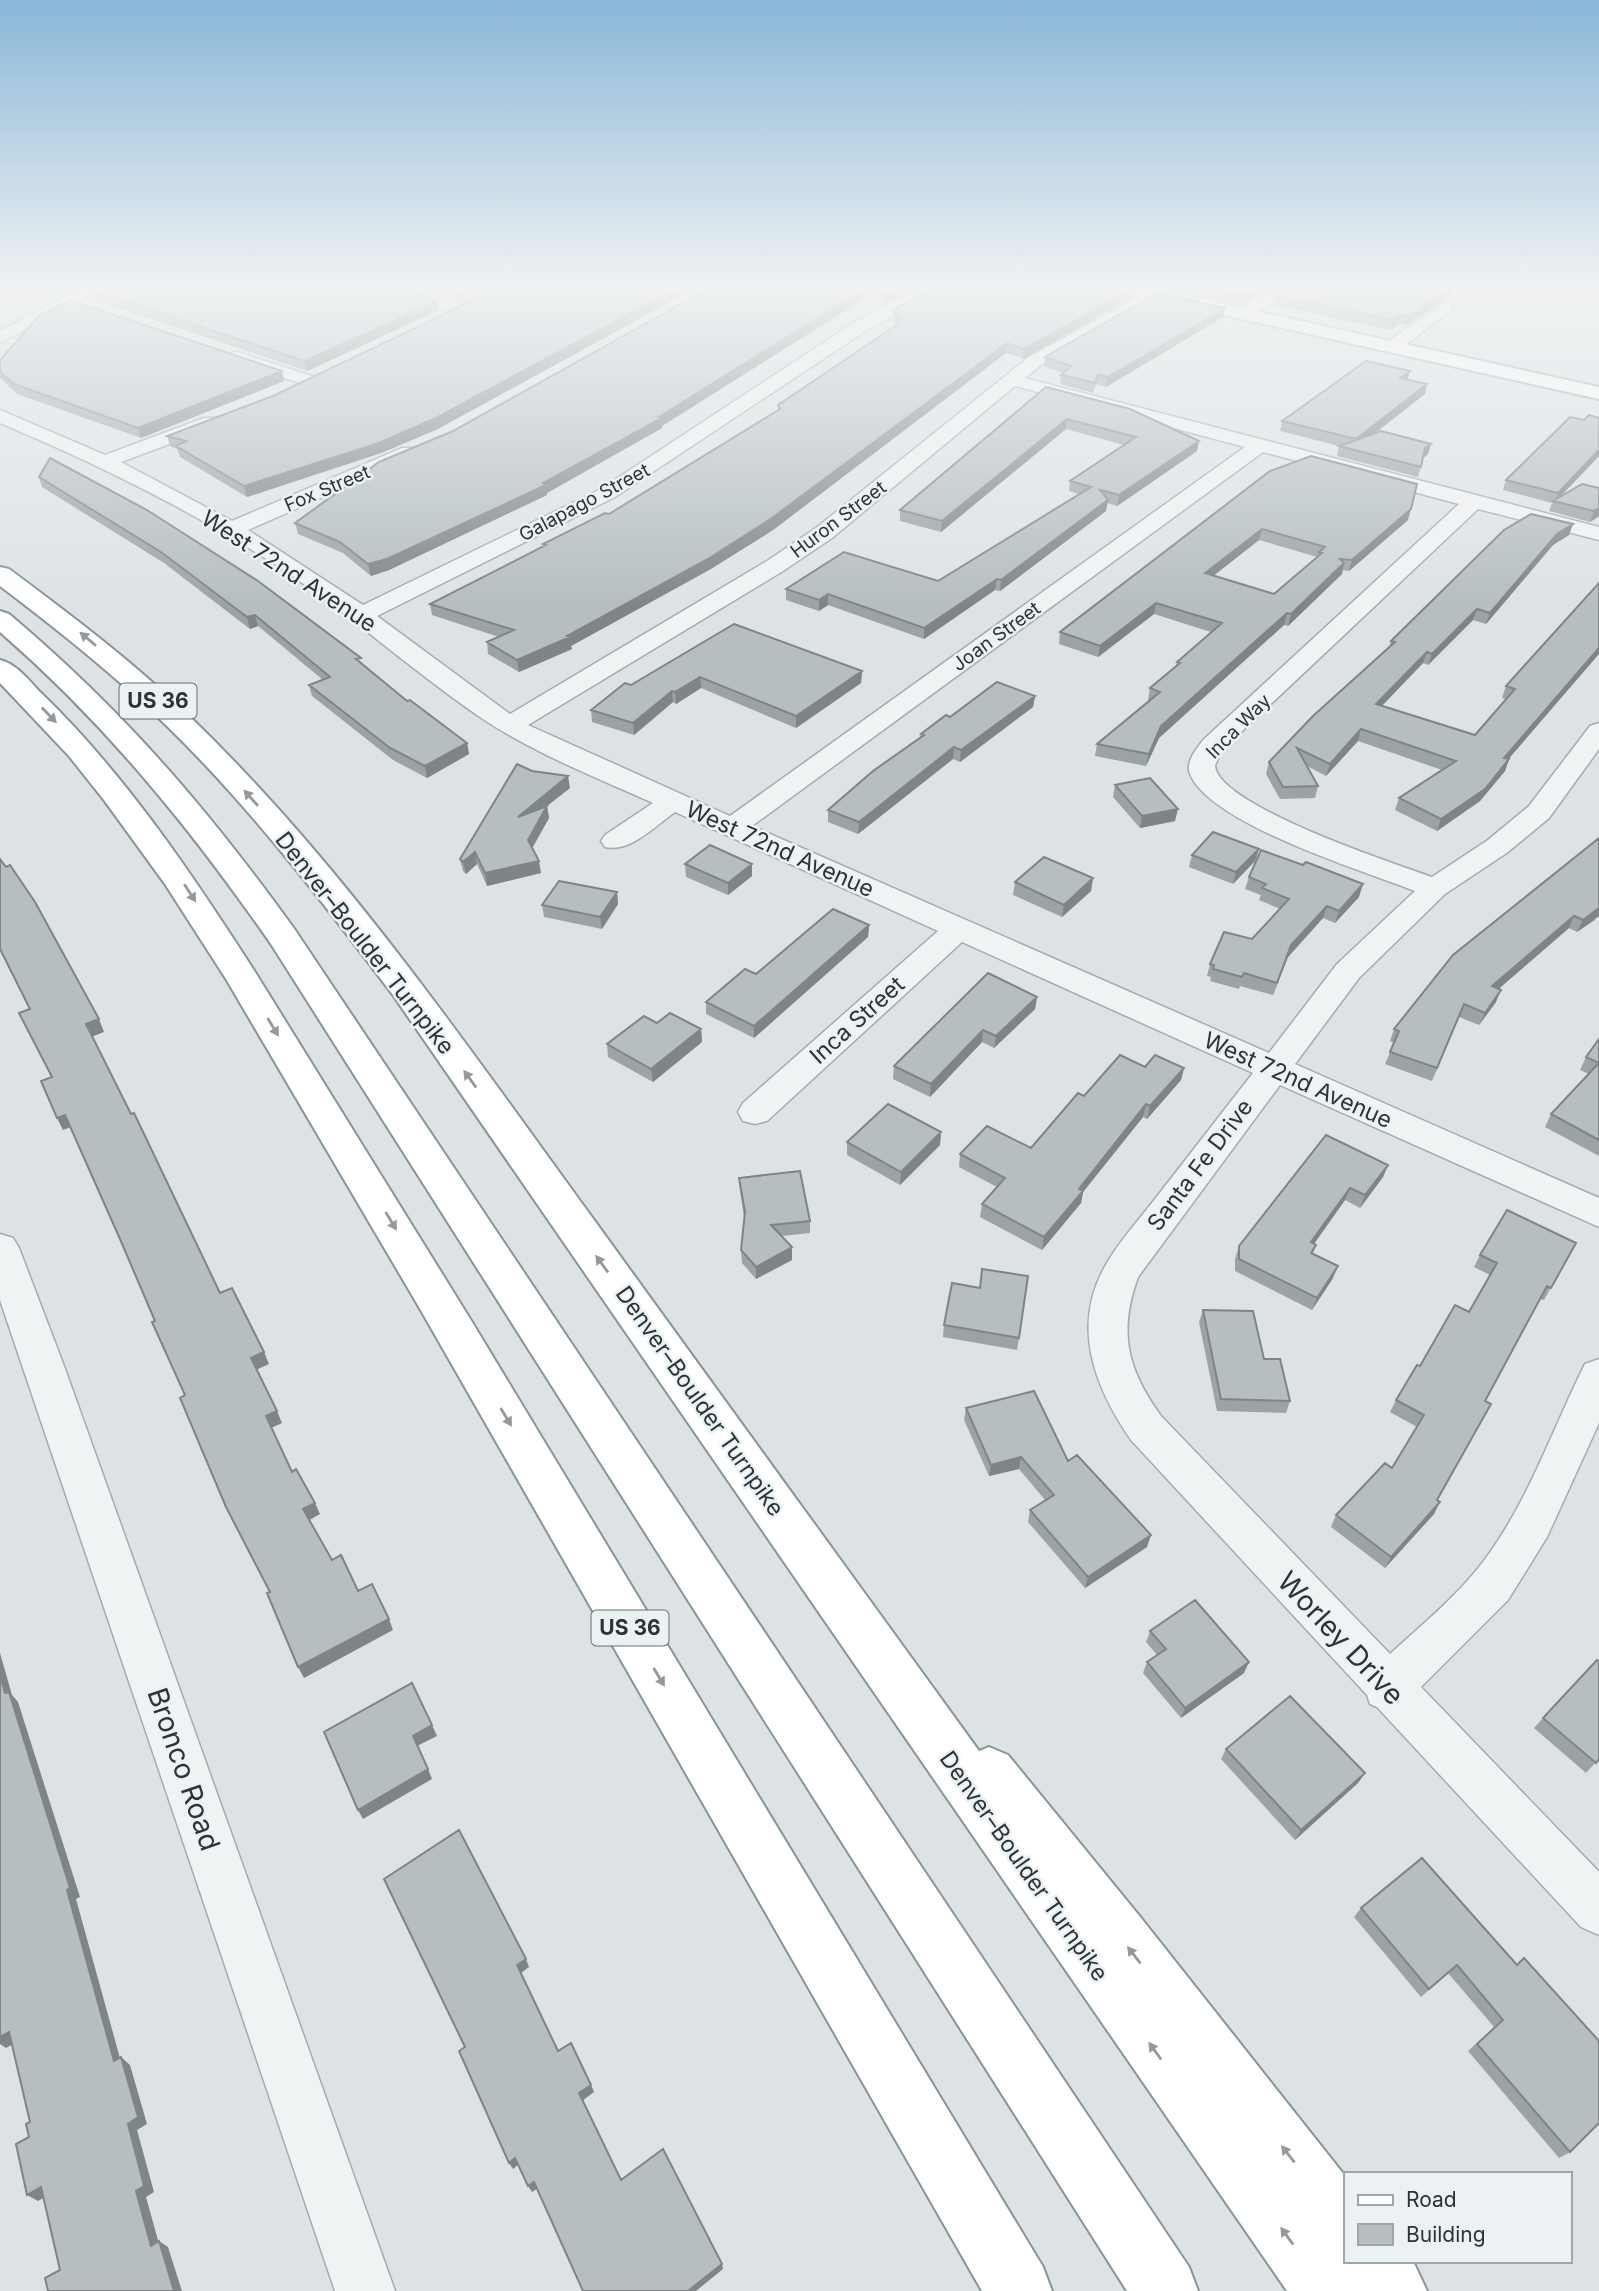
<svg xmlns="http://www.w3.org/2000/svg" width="1599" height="2291" viewBox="0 0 1599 2291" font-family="Inter,sans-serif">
<rect width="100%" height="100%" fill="#dde3e5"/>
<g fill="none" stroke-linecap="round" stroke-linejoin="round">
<g stroke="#a3abae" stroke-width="3">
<path id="minor" d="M85,286H106L0,343V331Z
M373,286H400L467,306L469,309L461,314Z
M928,286H949L867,330L615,497L377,616L510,714L767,561L816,528L1029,357L1154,289L1160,291V297L1041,365L1025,378L1599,527V540L1478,509L1221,751L1215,766C1219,806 1393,863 1432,877L1488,840L1529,806L1590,726L1599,723V749L1549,818L1508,852L1445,894L1359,978L1295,1064L1599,1198V1227L1280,1085L1138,1277C1118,1332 1127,1369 1161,1416L1390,1654C1424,1623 1461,1593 1488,1555C1530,1497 1553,1428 1585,1364L1599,1359V1423L1547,1537L1508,1600L1421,1687L1599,1872V1935L1581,1927L1377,1707L1370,1704L1367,1695L1131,1440C1094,1386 1070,1324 1107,1263C1120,1240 1139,1220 1155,1199C1188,1157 1220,1115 1253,1073L962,942L767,1121L755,1124L743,1121L738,1112L743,1103L938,931L675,812C655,826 630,853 605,847L601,841L605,835L653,803C593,776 531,752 477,715C410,669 350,614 282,569C193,511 98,464 0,423V410L105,455L204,418H218L220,422L218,426L121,462L232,521L402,448H416L419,452L416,456L248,530L363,605L601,489L855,322ZM1015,386L1245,447L730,816L528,725L783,571L832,538ZM1263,452L1459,504L1203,740C1196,750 1185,762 1190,774C1210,824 1364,871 1415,891L1337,964L1269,1053L752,826Z
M1278,286H1298L1249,319H1237V311Z
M1446,302L1452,304V310L1397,351H1385L1382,347L1385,343Z
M237,352L315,377L318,381L309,386L231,361L228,357L231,353Z
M0,1234L13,1238L19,1248L64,1366L395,2291H335L0,1300Z"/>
</g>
<g stroke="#9eabaf" stroke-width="4">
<path id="major" d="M1109,286H1142L1599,387V399L1117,291Z"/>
</g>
<g stroke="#87959a" stroke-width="4">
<path id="highway" d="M0,567L9,569C71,615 132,661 188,715C344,865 467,1046 594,1220C722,1397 851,1574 979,1751L989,1747L1008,1755L1141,1918L1345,2176V2261H1413L1427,2291H1287L393,995C323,902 251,808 167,726C115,675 58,630 0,586Z
M0,611L9,614C125,712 207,808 295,930L1189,2267L1198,2291H1127L271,944C191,829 106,724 0,632Z
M0,660C17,664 29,681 41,693C125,774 192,874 255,972L472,1322L1043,2267L1052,2291H982L419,1307L226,979L165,884L104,800L69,756L0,683Z"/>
</g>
<use href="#minor" fill="#f0f3f4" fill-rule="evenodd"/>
<use href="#major" fill="#fff" fill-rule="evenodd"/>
<use href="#highway" fill="#fff" fill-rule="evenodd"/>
</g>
<path fill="#9ca3a6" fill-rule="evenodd" d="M411,286H489L460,300Z
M713,286H921L883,305L875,292L662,426V428L547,493V495L389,570L371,576L343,553L298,534L295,523L453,431Z
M1156,286H1272L1241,305Z
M1453,287L1450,296L1406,325L1399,324L1390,330L1274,305L1276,296Z
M1135,288L1133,297L1023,359L1006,353L773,530L709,570L571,646L572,649L519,672L488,654L487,642L499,637L432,615L430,604L543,546V544L609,514L778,410V405L896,325L893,319V310Z
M89,290L439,310L307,371L92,299Z
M1223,317L1106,387L1096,384L1093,393L1060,384L1061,375L1063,373L1044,366L1045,357Z
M0,360L282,371L284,381L141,438L17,394L0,378Z
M1407,379L1425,394L1374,434L1428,454L1423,458L1418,477L1337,456L1339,446L1280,431L1282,421Z
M1046,387L1197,451L1117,506L1107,503L1106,511L1000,591L995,590L924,639L828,605L819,611L786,600V589L938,581L1079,494L1069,491L1070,481L1124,445L1066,429L941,532L900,521V510Z
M273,396L438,429L381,453L247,497L180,457L177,449L170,446L167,436Z
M1599,456L1561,496L1582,484L1599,516L1590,522L1549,511L1552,503L1503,490L1506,480Z
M1270,471L1408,520L1349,571L1343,570L1342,574L1288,626L1284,625L1159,738L1146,766L1095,756L1097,744L1149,700H1148L1150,688L1176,667L1177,662L1211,632L1154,614L1098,657L1059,644L1060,632ZM1259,540L1317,557L1274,594L1214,575Z
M39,477L362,665L407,701L467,743L469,754L427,778L393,760L312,696L309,685L323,680L258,626L250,629L164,563L42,487Z
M1573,524L1569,535L1553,545L1486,624L1473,620L1428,665L1423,663L1382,706L1475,735L1506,699L1502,698L1506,686L1599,583L1509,759L1505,771L1480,801L1437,831L1395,810L1399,798L1442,770L1358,741L1326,776L1307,766L1318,786L1315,798L1280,799L1266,774L1269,762L1389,647L1391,641Z
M734,624L862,671L861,683L796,728L701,688L676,704L673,702L634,735L592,722L591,710L631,685Z
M1035,696L1033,707L960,762L953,759L858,834L828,822V810L920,738L921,734L950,717Z
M532,771L570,788L547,806L549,818L532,848L541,873L487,886L477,864L466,874L463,871L460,859Z
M1115,785L1175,821L1140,828L1113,797Z
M1599,838L1595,920L1577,932L1569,928L1498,989L1496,1002L1479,1025L1459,1017L1432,1081L1385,1064L1394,1043L1390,1041L1394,1029Z
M1259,849L1255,861L1233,884L1189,867L1192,855Z
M685,864L752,876L728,895L686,877Z
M1249,877L1359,897L1335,923L1323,918L1288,957L1273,995L1240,986L1239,989L1210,981L1211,977L1207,976L1210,964L1252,939L1280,909L1259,900L1261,895L1245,889Z
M1093,878L1091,891L1062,917L1013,895L1015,882Z
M617,892L618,904L602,929L544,917L542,905Z
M869,925L868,937L754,1038L706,1014V1002L756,974Z
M1037,997L1035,1009L994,1048L982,1042L930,1097L893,1079L894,1066Z
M657,1023L701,1029L702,1042L653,1082L608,1057L607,1044Z
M1599,1039V1156L1545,1127L1551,1114L1589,1074L1580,1070L1586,1057Z
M1145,1067L1184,1068L1181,1080L1147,1119L1143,1117L1083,1192L1081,1203L1042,1250L980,1217L982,1204L997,1187L959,1167L960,1154L1031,1148L1084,1096Z
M941,1132L940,1145L900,1185L847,1155V1142Z
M1388,1165L1383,1177L1360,1208L1345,1200L1314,1244L1316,1245L1313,1254L1333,1278L1312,1310L1235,1271V1259L1239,1246Z
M739,1178L810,1221V1233L782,1236L792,1260L756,1279L742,1263L741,1250L744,1218L740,1190Z
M1576,1243L1544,1300L1540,1299L1485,1401L1437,1500L1434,1514L1385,1568L1331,1527L1336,1515L1392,1468L1417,1427L1390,1412L1396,1400L1420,1366L1469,1312L1490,1275L1474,1267L1480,1255Z
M1203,1310L1264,1359L1290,1401L1286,1413L1217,1411L1199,1322Z
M944,1325L1019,1338L1017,1350L943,1337Z
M966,1408L1068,1461L1147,1547L1085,1588L1028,1522L1030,1510L1045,1500L1019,1469L989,1476L964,1420Z
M1150,1631L1244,1673L1181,1718L1143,1673L1147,1662L1157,1655L1146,1642Z
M1543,1718L1599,1759L1586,1773L1534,1728Z
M1226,1749L1365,1773L1358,1783L1295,1840L1221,1759Z
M1422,1858L1570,2152L1559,2158L1468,2051L1494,2027L1448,1973L1421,1997L1354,1917L1361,1908Z"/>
<path fill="#7f8587" d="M70,286H84L71,292Z
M468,286H489L460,300L458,291Z
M681,286H699L438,429L381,453L247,497L244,486Z
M869,286H875V292L662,426V428L547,493V495L389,570L371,576L368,564L543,483L659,417Z
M903,286H921L883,305L884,296Z
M1259,286H1272L1241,305L1243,296Z
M1453,287L1450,296L1406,325L1409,316Z
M1135,288L1133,297L1023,359L1024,349Z
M437,301L439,310L307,371L305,361Z
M1225,308L1223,317L1106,387L1108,377Z
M1401,314L1399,324L1390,330L1393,320Z
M1007,343L1006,353L773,530L709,570L571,646L572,649L519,672L517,660L567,636Z
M282,371L284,381L141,438L138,428Z
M1410,371L1407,381L1400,378Z
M1427,384L1425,394L1353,450L1356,439Z
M1067,419L1066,429L941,532L942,521Z
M1199,441L1197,451L1117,506L1119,495Z
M1431,444L1428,454L1422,459L1425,448Z
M1599,450V456L1556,501H1555L1558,493Z
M1108,500L1106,511L1000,591L1001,580Z
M1599,508V516L1590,522L1594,511Z
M1411,509L1408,520L1349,571L1352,560Z
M1573,524L1569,535L1553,545L1486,624L1490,613L1557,534Z
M1262,529L1259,540L1203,584L1205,573Z
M1344,563L1342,574L1288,626L1291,614Z
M997,579L995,590L924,639V628Z
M828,594V605L819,611V600Z
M1156,603L1154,614L1098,657L1100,646Z
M1477,609L1473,620L1428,665L1432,654Z
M1287,613L1284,625L1159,738L1146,766L1149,754L1161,726Z
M255,615L258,626L250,629L247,617Z
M1599,648V654L1500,769L1504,758Z
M1427,652L1423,663L1373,715L1376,704Z
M862,671L861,683L796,728V716Z
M700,677L701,688L676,704L675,692Z
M672,691L673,702L634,735L633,723Z
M1035,696L1033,707L960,762L961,750Z
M1361,729L1358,741L1326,776L1330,764Z
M467,743L469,754L427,778L425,766Z
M954,747L953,759L858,834L859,822Z
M1509,759L1505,771L1480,801L1437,831L1441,819Z
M568,776L570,788L547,806L549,818L530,852L518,817Z
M1178,809L1175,821L1140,828L1142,816Z
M1259,849L1255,861L1233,884L1236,872Z
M475,852L477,864L466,874L463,862Z
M539,861L541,873L487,886L485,873Z
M752,864V876L728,895V883Z
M1093,878L1091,891L1062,917L1064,905Z
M1363,884L1359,897L1335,923L1339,911Z
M617,892L618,904L602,929L600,917Z
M1327,906L1323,918L1288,957L1273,995L1291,945Z
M1599,908V916L1577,932L1583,920Z
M1574,916L1569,928L1487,999L1492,986Z
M869,925L868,937L754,1038V1026Z
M1501,990L1496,1002L1479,1025L1485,1013Z
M1037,997L1035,1009L994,1048L996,1036Z
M99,1019L104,1032L91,1037L86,1024Z
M701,1029L702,1042L653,1082L651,1069Z
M983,1030L982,1042L930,1097L931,1084Z
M1184,1068L1181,1080L1147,1119L1150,1106Z
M1146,1104L1143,1117L1083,1192L1081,1203L1042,1250L1044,1237L1079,1189Z
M65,1115L71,1127L63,1130L57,1118Z
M941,1132L940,1145L900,1185L901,1172Z
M1388,1165L1383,1177L1360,1208L1365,1195Z
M1350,1188L1345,1200L1306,1255L1311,1242Z
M792,1247V1260L756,1279V1267Z
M1338,1266L1333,1278L1312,1310L1317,1298Z
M264,1352L269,1364L256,1370L251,1358Z
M277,1411L282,1423L271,1428L266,1416Z
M1021,1457L1019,1469L989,1476L991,1465Z
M1440,1502L1434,1514L1385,1568L1391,1557Z
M315,1503L320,1514L308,1521L303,1509Z
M1151,1535L1147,1547L1085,1588L1088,1577Z
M389,1619L393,1630L304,1678L298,1667Z
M0,1653L12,1695L18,1702L80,1897L76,1899L123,2069L114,2061L5,1693L0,1675Z
M1249,1662L1244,1673L1181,1718L1185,1708Z
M432,1725L437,1736L417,1746L413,1736Z
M428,1769L432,1779L363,1819L358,1810Z
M1365,1773L1358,1783L1295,1840L1301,1830Z
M526,1959L529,1967L521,1973L517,1965Z
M9,2032L20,2040L6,2048L0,2044V2037Z
M121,2057L130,2065L147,2124L137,2130L154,2192L146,2197L161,2251L151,2246L136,2191Z
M591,2085L594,2092L582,2101L579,2093Z
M515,2158L519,2164L513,2169L509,2163Z
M534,2182L538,2188L532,2192L528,2186Z
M41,2187L52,2193L38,2201L27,2195Z
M159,2241L168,2247L182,2291H174Z
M722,2264L723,2269L696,2291H688Z"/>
<path fill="#b5bec1" stroke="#7f8587" stroke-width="2" fill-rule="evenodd" d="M92,286H393L437,301L305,361L89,290Z
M443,286H468L458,291Z
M503,286H681L436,418L379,443L244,486L176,446L186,441L167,436L273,396Z
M713,286H869L659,417L662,418L543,483L546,485L387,559L368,564L340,542L295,523L379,462L453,431Z
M878,286H903L884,296Z
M937,286H1128L1135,288L1024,349L1007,343L772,518L708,559L567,636L570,637L517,660L487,642L514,630L430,604L546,545L543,544L605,513L609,514L780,409L778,405L901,322L893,310Z
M1200,286H1259L1243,296Z
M1290,286H1451L1453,287L1409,316L1401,314L1393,320L1276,296Z
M1157,293L1225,308L1108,377L1098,375L1095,383L1061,375L1071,366L1045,357Z
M70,300L282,371L138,428L14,384L0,372V360L40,315Z
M1366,361L1410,371L1400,378L1427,384L1356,439L1282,421Z
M1046,387L1130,409L1199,441L1119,495L1100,490L1108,500L1001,580L997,579L924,628L828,594L819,600L786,589L844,552L938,581L1091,487L1070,481L1136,437L1067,419L942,521L900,510Z
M1589,415L1599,418V450L1558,493L1506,480L1570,417L1584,420Z
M1381,431L1431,444L1425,448L1421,467L1339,446Z
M1311,456L1417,484L1411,509L1352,560L1340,559L1344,563L1291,614L1287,613L1161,726L1149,754L1097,744L1160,692L1150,688L1180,663L1177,662L1222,623L1156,603L1100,646L1060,632L1270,471ZM1262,529L1325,547L1319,552L1322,553L1274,594L1205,573Z
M50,458L147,510L258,581L361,658L356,659L407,701L410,700L467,743L425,766L390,748L309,685L330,677L255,615L247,617L161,552L39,477Z
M1582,484L1599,488V508L1594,511L1553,501Z
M1531,514L1573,524L1557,534L1490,613L1477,609L1432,654L1427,652L1376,704L1475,735L1515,689L1506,686L1599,583V648L1504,758L1509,759L1485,789L1441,819L1399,798L1456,761L1361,729L1330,764L1297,748L1318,786L1283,787L1269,762L1313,716L1395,642L1391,641L1504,530Z
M734,624L862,671L796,716L700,677L675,692L672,691L633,723L591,710L625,683L631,685Z
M997,682L1035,696L961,750L954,747L859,822L828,810L873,771L924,735L921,734L946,715L950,717Z
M517,764L532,771L568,776L518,817L547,806L528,840L539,861L485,873L475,852L463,862L460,859Z
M1150,778L1178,809L1142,816L1115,785Z
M1213,832L1259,849L1236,872L1192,855Z
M1599,838V908L1583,920L1574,916L1492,986L1501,990L1485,1013L1464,1004L1437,1068L1390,1052L1399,1031L1394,1029L1453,955Z
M710,845L752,864L728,883L685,864Z
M1261,850L1303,865L1306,862L1363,884L1339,911L1327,906L1291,945L1277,983L1244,973L1242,977L1213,969L1214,965L1210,964L1224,932L1252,939L1289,899L1262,888L1266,884L1249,877Z
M1044,857L1093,878L1064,905L1015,882Z
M0,859L6,867L10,865L35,902L99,1019L86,1024L131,1114L134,1113L220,1293L232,1288L264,1352L251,1358L277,1411L266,1416L292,1472L296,1469L315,1503L303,1509L332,1560L341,1555L358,1591L372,1584L389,1619L298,1667L267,1593L270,1592L226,1507L180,1398L185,1395L152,1322L155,1321L120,1239L65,1115L57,1118L41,1081L52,1077L19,1013L30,1009L0,949Z
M559,881L617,892L600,917L542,905Z
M833,909L869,925L754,1026L706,1002L745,969L756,974Z
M988,973L1037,997L996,1036L983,1030L931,1084L894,1066Z
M670,1013L701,1029L651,1069L607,1044L644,1016L657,1023Z
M1599,1039V1063L1586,1057Z
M1120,1055L1145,1067L1155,1055L1184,1068L1150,1106L1146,1104L1079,1189L1083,1191L1044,1237L982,1204L1005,1178L960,1154L987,1126L1031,1148L1078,1093L1084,1096Z
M1599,1063V1140L1551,1114Z
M888,1104L941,1132L901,1172L847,1142Z
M1326,1135L1388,1165L1365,1195L1350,1188L1311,1242L1316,1245L1311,1253L1338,1266L1317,1298L1239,1259V1246Z
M800,1171L810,1221L771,1225L792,1247L756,1267L741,1250L745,1212L739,1178Z
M1507,1210L1576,1243L1551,1288L1547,1286L1485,1401L1491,1404L1437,1500L1440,1502L1391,1557L1336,1515L1385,1463L1392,1468L1424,1415L1396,1400L1417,1365L1420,1366L1455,1305L1469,1312L1497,1263L1480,1255Z
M982,1269L1028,1276L1019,1338L944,1325L952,1283L980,1288Z
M1203,1310L1253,1311L1264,1359H1280L1290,1401L1221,1399Z
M1034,1391L1068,1461L1077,1455L1151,1535L1088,1577L1030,1510L1054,1495L1021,1457L991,1465L966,1408Z
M1195,1600L1249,1662L1185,1708L1147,1662L1166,1649L1150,1631Z
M1597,1660L1599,1662V1759L1596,1763L1543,1718Z
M0,1675L5,1693L9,1692L70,1888L67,1890L114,2061L121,2057L138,2117L128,2124L144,2186L136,2191L151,2246L159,2241L174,2291H48L45,2278L60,2270L41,2187L27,2195L16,2144L29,2137L26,2124L30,2122L9,2032L0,2037Z
M412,1683L432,1725L413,1736L428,1769L358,1810L324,1732Z
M1290,1696L1365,1773L1301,1830L1226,1749Z
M459,1830L526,1959L517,1965L558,2051L571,2043L591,2085L579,2093L621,2180L663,2149L722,2264L688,2291H583L534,2182L528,2186L515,2158L509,2163L459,2051L465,2047L384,1879Z
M1422,1858L1517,1965L1524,1958L1599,2041V2123L1570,2152L1477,2044L1503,2020L1457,1965L1429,1989L1361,1908Z"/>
<defs><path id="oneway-solid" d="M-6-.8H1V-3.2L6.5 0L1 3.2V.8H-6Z" transform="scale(1.75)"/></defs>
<g fill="#949a9c">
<use href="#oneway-solid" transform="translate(88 639) rotate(-140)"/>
<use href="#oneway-solid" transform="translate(49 715) rotate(46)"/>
<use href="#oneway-solid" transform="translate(251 798) rotate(-132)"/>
<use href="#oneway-solid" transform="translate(190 893) rotate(57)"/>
<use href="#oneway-solid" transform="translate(273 1027) rotate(59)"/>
<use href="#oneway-solid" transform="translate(470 1079) rotate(-126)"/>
<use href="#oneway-solid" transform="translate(391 1221) rotate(59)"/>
<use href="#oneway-solid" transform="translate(602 1264) rotate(-126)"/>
<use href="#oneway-solid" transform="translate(506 1417) rotate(59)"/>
<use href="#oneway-solid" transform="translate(659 1677) rotate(59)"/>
<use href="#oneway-solid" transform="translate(1134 1955) rotate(-128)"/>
<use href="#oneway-solid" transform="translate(1155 2051) rotate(-126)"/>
<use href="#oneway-solid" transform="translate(1288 2154) rotate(-128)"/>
<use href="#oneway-solid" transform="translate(1287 2236) rotate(-126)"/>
</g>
<linearGradient id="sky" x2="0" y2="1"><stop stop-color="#89b7d8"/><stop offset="0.47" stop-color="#f0f2f3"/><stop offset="1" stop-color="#f0f2f3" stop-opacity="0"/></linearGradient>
<rect width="1599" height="607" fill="url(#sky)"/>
<g text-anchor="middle" stroke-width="5" stroke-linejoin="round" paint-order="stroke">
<g font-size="19" fill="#29353a" stroke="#ecf2f3">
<text transform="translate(327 488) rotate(-23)" y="7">Fox Street</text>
<text transform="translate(584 502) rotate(-28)" y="7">Galapago Street</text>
<text transform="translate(838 519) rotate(-37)" y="7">Huron Street</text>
<text transform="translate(996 636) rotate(-36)" y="7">Joan Street</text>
<text transform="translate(1238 726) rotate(-45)" y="7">Inca Way</text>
</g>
<g fill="#ecf2f3" stroke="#646e72" stroke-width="2">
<rect x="119.5" y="683.5" width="77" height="35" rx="5"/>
<rect x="591.5" y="1610.5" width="77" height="35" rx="5"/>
</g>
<g font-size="21" font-weight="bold" fill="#29353a">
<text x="158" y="708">US 36</text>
<text x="630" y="1635">US 36</text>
</g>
<g font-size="23" fill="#29353a" stroke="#ecf2f3">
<text transform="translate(289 571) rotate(33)" y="8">West 72nd Avenue</text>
<text transform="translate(780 849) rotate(24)" y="8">West 72nd Avenue</text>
<text transform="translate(365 943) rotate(52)" y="8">Denver–Boulder Turnpike</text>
<text transform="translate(857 1020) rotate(-42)" y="8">Inca Street</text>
<text transform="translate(1298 1080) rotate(24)" y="8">West 72nd Avenue</text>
<text transform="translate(1200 1165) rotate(-53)" y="8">Santa Fe Drive</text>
<text transform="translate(700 1401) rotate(55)" y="8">Denver–Boulder Turnpike</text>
<text transform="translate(1024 1866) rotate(55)" y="8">Denver–Boulder Turnpike</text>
</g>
<g font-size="28" fill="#29353a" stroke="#ecf2f3">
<text transform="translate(1341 1638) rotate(47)" y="10">Worley Drive</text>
<text transform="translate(184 1769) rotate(71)" y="10">Bronco Road</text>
</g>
</g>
<rect x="1344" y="2172" width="228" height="91" fill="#ecf2f3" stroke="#9ea6a9" stroke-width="2"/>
<rect x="1358" y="2195" width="35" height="10" fill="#ffffff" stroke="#9ea6a9" stroke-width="2"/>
<text x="1406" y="2207" font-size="21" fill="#29353a">Road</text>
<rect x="1358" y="2224" width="35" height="21" fill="#b5bec1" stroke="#9ea6a9" stroke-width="2"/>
<text x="1406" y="2242" font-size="21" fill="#29353a">Building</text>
</svg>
